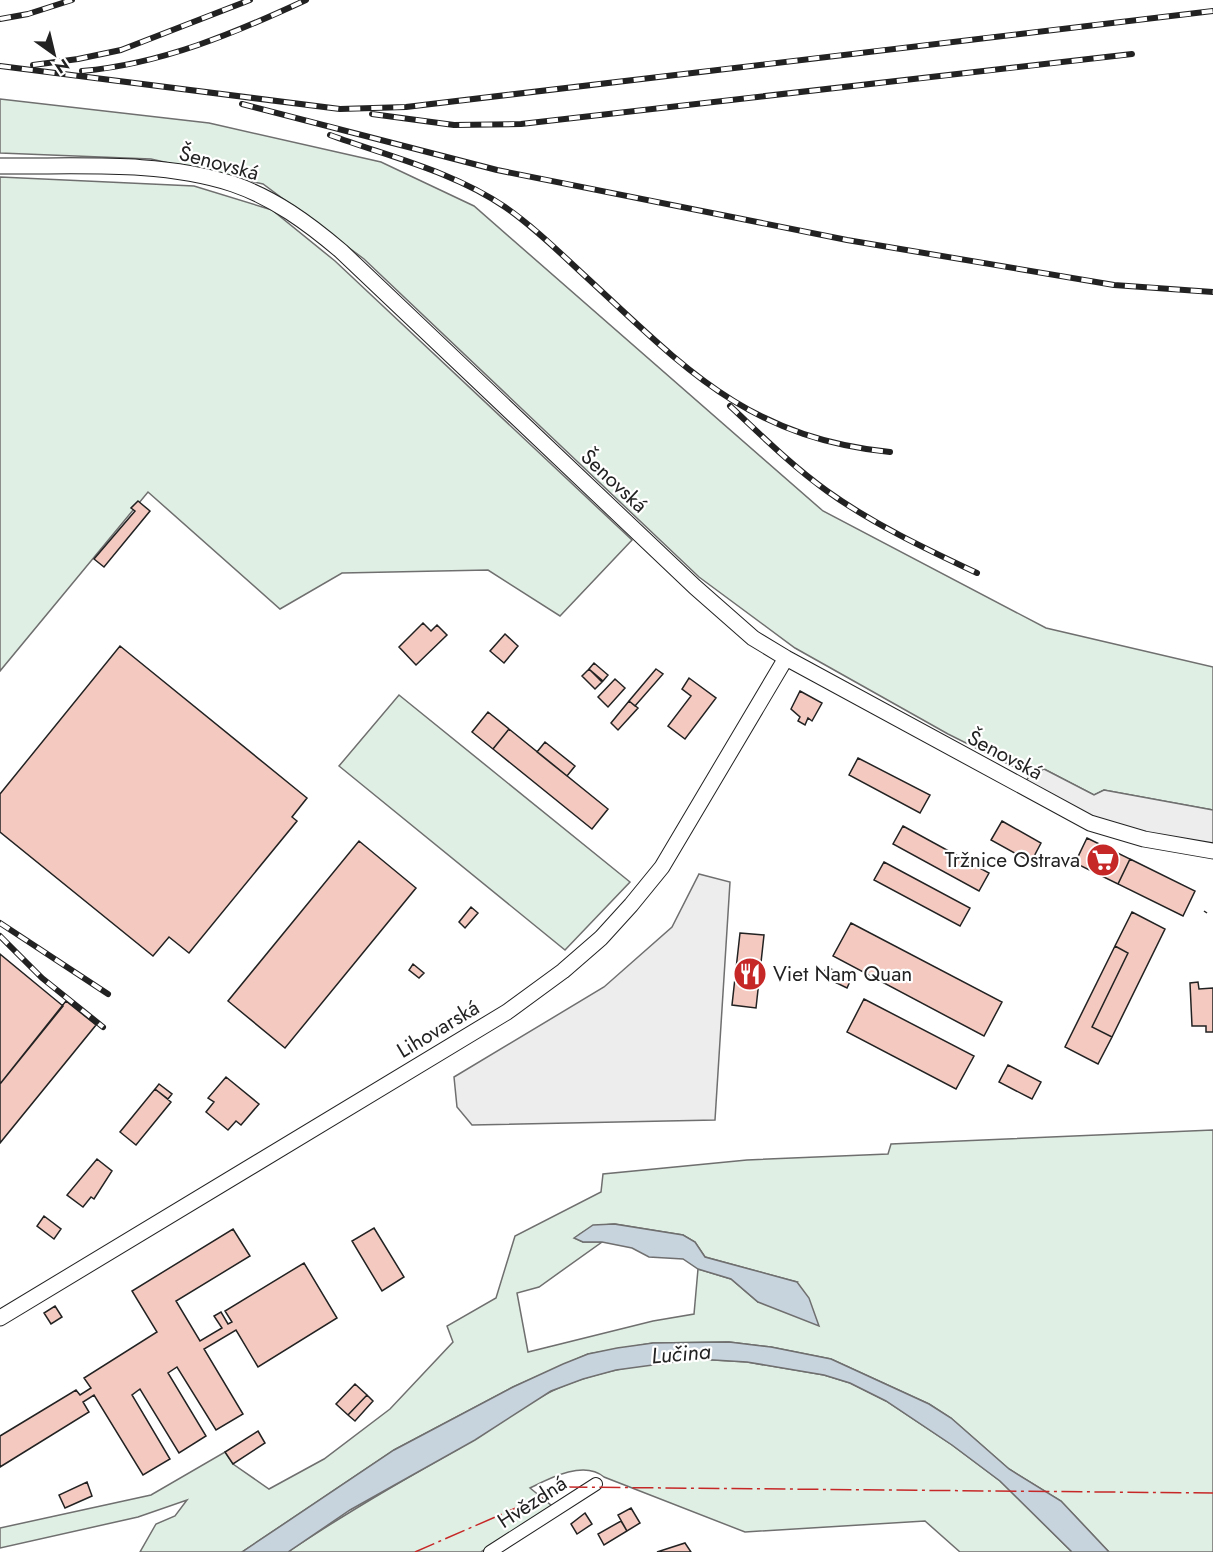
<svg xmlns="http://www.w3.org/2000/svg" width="1213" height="1552" viewBox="0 0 1213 1552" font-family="Jost,sans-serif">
<rect width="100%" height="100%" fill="#fff"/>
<path fill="#e0efe3" stroke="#6f6f6f" stroke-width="1.5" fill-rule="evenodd" d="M0,99L209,123L381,162L474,206L823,511L1046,628L1213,667V810L1104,790L1094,795L1044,769L1030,775L948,734L795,648L699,577L364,259L263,184L151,159L0,153Z
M0,177L194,186L272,210L335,261L632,540L560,616L488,570L342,573L280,609L148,492L0,671Z
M399,695L630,882L565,950L339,766Z
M1213,1130V1552H1109L1061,1501L1009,1469L951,1418L929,1404L831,1359L771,1347L729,1342L653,1343L588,1354L513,1387L394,1450L242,1552H140L156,1524L175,1516L187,1500L138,1517L0,1548V1528L151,1495L225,1452L233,1464L269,1489L324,1459L390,1409L453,1342L447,1326L496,1298L515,1236L601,1192L603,1174L747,1160L888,1154L891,1144ZM615,1224L683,1235L695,1242L705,1257L797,1282L758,1302L731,1279L698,1269L694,1314L653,1321L528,1352L517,1293L539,1287L602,1242H583L575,1238C588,1227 598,1225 615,1224Z
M697,1359L747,1362L824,1375L850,1383L886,1401L952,1445L1000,1481L1072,1552H960L925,1521L745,1532L604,1477C584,1460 550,1478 530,1488L552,1506L481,1552H288C344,1514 401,1481 460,1448C491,1430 519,1408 550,1392C590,1372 653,1361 697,1359Z"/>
<path fill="#ededed" stroke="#6f6f6f" stroke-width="1.5" d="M1044,769L1094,795L1104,790L1213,810V851L1144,839L1021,788L1030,775Z
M699,874L730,882L715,1120L472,1125L457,1107L454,1077L604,987L672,927Z"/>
<path fill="#c7d3dd" stroke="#6f6f6f" stroke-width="1.5" d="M614,1224L683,1235L695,1242L705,1257L797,1282L809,1298L819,1326L758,1302L731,1279L698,1269L683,1259L649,1257L632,1248L602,1242H583L574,1238L593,1225Z
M729,1342L771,1347L831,1359L929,1404L951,1418L1009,1469L1061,1501L1109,1552H1072L1000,1481L952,1445L886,1401L850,1383L824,1375L747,1362L697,1359L616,1370L583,1379L551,1391L475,1440L350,1510L288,1552H242L394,1450L513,1387L563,1364L588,1354L617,1348L653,1343Z"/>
<path fill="#f3c9c0" stroke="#222" stroke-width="1.5" d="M138,501L150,511L104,567L94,559L135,511L131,508Z
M423,623L431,631L437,625L447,635L416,665L399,647Z
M505,634L518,646L504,663L490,651Z
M120,646L307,798L292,817L297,821L189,953L169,937L153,956L0,832V794Z
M594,663L608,675L603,681L589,669Z
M589,669L602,682L595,689L582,676Z
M656,669L663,674L635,706L629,701Z
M689,678L716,698L685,739L668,726L691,696L682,689Z
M615,679L625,688L608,707L598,697Z
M800,691L822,703L812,721L808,718L805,725L798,721L800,717L791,709Z
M629,701L638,708L618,730L611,723Z
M488,712L509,729L493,749L472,732Z
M509,729L608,809L592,829L493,749Z
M545,742L575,766L567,776L537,752Z
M858,758L930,795L920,813L849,775Z
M1002,821L1041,843L1031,862L991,840Z
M903,826L989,873L979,891L893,844Z
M1087,838L1130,859L1118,884L1075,863Z
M359,841L416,888L285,1048L228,1001Z
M1130,859L1195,891L1183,916L1118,884Z
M884,862L970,908L960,926L874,880Z
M471,907L478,913L465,928L459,922Z
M1132,912L1165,929L1112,1037L1092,1027L1128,953L1115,946Z
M851,923L1002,1002L984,1036L833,956Z
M740,933L764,935L756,1008L732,1005Z
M1115,946L1128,953L1092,1027L1112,1037L1098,1064L1065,1047Z
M0,954L63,1006L0,1084Z
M413,964L424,973L419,978L409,970Z
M827,967L851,979L847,988L822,976Z
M1198,982L1199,989L1213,988V1032H1206V1026H1192L1190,983Z
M864,999L974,1056L956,1089L847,1032Z
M66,1001L96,1025L0,1143V1084Z
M1008,1065L1041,1082L1032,1099L999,1082Z
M226,1077L259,1104L241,1125L236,1121L228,1130L206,1112L214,1102L208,1098Z
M159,1084L172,1094L168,1099L155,1089Z
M155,1089L171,1102L136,1145L120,1132Z
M97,1159L112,1171L94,1199L91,1197L83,1207L67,1195Z
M44,1216L61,1229L54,1239L37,1226Z
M374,1228L404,1277L382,1291L352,1241Z
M233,1229L250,1256L176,1301L200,1341L222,1328L214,1316L221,1312L228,1324L232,1322L225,1311L304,1263L337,1318L258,1367L236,1330L204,1349L243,1414L216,1430L177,1367L168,1373L206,1436L179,1453L140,1389L132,1395L170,1459L143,1475L94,1395L83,1402L89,1412L0,1467V1436L76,1390L80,1395L91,1388L84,1378L157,1332L132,1291Z
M55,1306L62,1317L51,1324L44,1313Z
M355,1384L367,1395L348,1415L336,1404Z
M367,1395L373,1401L355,1421L348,1415Z
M258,1431L265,1443L233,1464L225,1452Z
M87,1482L92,1496L65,1508L59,1495Z
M631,1508L640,1523L627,1531L618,1515Z
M585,1513L592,1524L577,1534L571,1524Z
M621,1521L627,1531L604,1545L598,1534Z
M685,1543L691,1552H657Z"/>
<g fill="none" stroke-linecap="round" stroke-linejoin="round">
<g stroke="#222" stroke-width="14">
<path id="minor" d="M490,1552L596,1484"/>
</g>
<g stroke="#222" stroke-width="17">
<path id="tertiary" d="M0,166C76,167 159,160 233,184C274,198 308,223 341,251L695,587L753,638L786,658L1090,823L1144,839L1213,851
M0,1318L507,1012L563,971L601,938L631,905L662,867L786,658"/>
</g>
<use href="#minor" stroke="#fff" stroke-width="12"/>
<use href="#tertiary" stroke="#fff" stroke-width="15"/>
<g stroke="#222" stroke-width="6">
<path id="rail" d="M0,19L28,14L72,0
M33,65L78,59L121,50L250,0
M0,66L340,109L406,107L1213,11
M82,71C162,64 235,33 306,0
M242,104L497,170L847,240L1114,285L1213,292
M372,114L454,125L521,124L1132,54
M330,135C390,157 452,171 505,207C534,227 559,252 584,275C685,368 746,437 890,452
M730,406C761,435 792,466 827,491C873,524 926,549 977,573
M0,923L108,994
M0,936L42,978L103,1027"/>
</g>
<use href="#rail" stroke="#fff" stroke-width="4" stroke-dasharray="11" stroke-linecap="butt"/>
<path stroke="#222" stroke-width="1.5" stroke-dasharray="8 3" stroke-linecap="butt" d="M1204,911L1207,913"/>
<path stroke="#c62828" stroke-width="1.5" stroke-dasharray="21 4.5 3 4.5" stroke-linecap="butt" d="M415,1552L564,1487L1213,1493"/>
</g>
<defs>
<g id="supermarket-disc" transform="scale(1.725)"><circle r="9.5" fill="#c62828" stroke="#fff"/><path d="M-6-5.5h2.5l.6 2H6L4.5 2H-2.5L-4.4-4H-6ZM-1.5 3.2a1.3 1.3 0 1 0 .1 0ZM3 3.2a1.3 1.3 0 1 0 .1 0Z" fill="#fff"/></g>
<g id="restaurant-disc" transform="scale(1.725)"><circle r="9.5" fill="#c62828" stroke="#fff"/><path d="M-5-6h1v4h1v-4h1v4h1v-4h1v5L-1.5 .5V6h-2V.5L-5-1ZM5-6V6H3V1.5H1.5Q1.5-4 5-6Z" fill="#fff"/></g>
</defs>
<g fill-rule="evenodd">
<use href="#supermarket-disc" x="1103" y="860"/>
<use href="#restaurant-disc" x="750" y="974"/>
</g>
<g text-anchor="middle" stroke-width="4.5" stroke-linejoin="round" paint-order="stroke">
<g font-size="21" fill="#222" stroke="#fff">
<text transform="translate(219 163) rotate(15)" y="7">Šenovská</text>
<text transform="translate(614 481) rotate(43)" y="7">Šenovská</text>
<text transform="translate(1005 755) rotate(28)" y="7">Šenovská</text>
<text transform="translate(438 1029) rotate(-31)" y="7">Lihovarská</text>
<text transform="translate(532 1502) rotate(-33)" y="7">Hvězdná</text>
</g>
<g font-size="21" fill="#222" stroke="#fff" text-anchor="end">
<text x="1080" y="867">Tržnice Ostrava</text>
<text x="773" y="981" text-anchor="start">Viet Nam Quan</text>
</g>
<g font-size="22" font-style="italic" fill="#222" stroke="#fff">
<text transform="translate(681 1353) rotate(-5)" y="8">Lučina</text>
</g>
</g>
<g transform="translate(54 54) rotate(146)" stroke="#ffffff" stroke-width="4.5" paint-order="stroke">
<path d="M0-4.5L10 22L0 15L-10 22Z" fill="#222222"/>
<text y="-9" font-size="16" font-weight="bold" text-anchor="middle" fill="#222222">N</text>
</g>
</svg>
